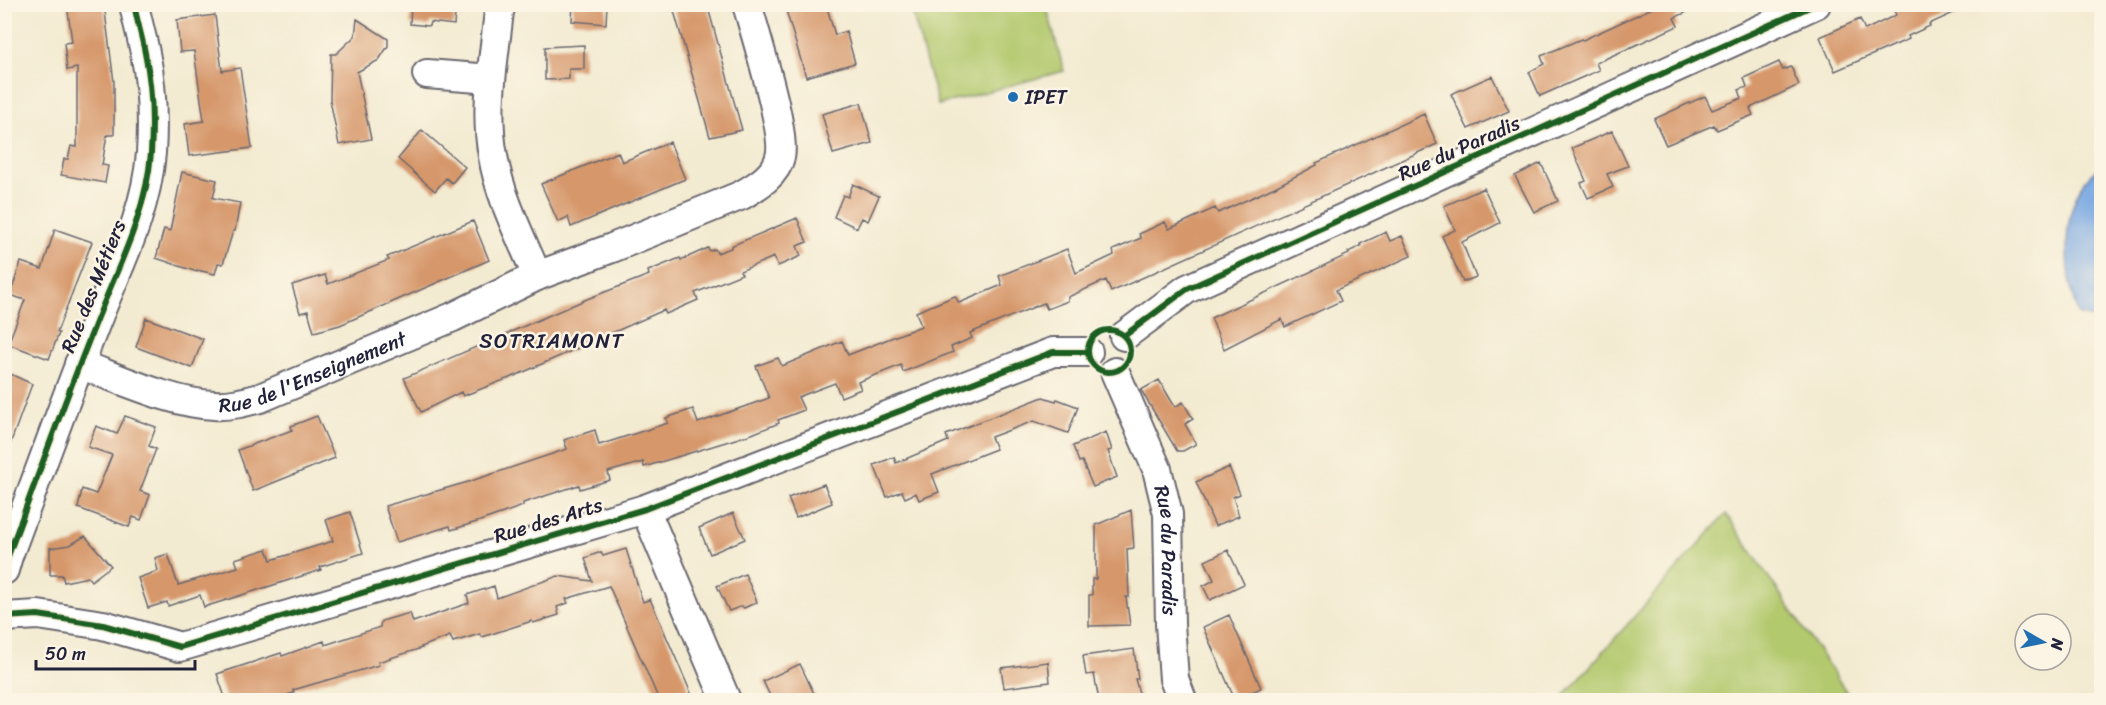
<svg xmlns="http://www.w3.org/2000/svg" width="2106" height="705" viewBox="0 0 2106 705" font-family="Sriracha,sans-serif">
<rect width="100%" height="100%" fill="#fcf5e5"/>
<filter id="ink" filterUnits="userSpaceOnUse"><feTurbulence type="fractalNoise" baseFrequency=".0167" numOctaves="2"/><feDisplacementMap in="SourceGraphic" scale="12" xChannelSelector="R" yChannelSelector="G"/><feConvolveMatrix kernelMatrix="1 2 1 2 8 2 1 2 1" color-interpolation-filters="sRGB"/></filter>
<filter id="wash" filterUnits="userSpaceOnUse"><feTurbulence type="fractalNoise" baseFrequency=".008" numOctaves="4" result="noise"/><feDisplacementMap in="SourceGraphic" scale="24" xChannelSelector="R" yChannelSelector="G"/><feGaussianBlur stdDeviation="1.35" result="paint"/><feColorMatrix in="noise" values="0 0 0 0 0 0 0 0 0 0 0 0 0 0 0 0 0 1.4 0 .05"/><feComposite in="paint" operator="in"/></filter>
<g filter="url(#wash)">
<rect width="100%" height="100%" fill="#f3ebd1"/>
<path fill="#b3c96e" stroke="#6a7654" stroke-width="1.5" d="M910,5H1046L1064,71L938,105Z
M1726,514L1852,700H1560Z"/>
<path fill="#78a7e2" stroke="#4d648e" stroke-width="1.5" d="M2101,165V321L2078,314C2065,275 2060,223 2082,185C2086,178 2095,171 2101,165Z"/>
<g id="blocks">
<path fill="#d6976a" d="M67,4H104L114,82V135H107L102,165L108,166L105,183L61,175L64,159H68L71,146L77,147V68L67,70L64,43L72,42Z
M411,4H456L454,25L430,22L429,26L410,24Z
M573,4H607L606,24L572,21Z
M672,4H707L742,130L710,137Z
M784,4H826L835,35L846,31L855,63L806,77Z
M1661,4H1704L1674,18L1678,26L1596,63L1599,70L1540,96L1529,72L1544,64L1541,56L1581,39L1583,40Z
M1891,4H1973L1929,24L1930,26L1908,36L1909,39L1835,71L1820,37L1860,19L1865,30L1896,15Z
M215,15L222,71L240,68L252,148L189,156L185,124L204,121L194,51L180,52L177,20Z
M357,19L388,39V46L379,60L357,72L371,139L339,145L330,100L331,54H336L355,36Z
M584,45V69H569V79L545,80V47Z
M1779,62L1783,70L1791,67L1799,85L1750,108L1753,115L1717,130L1714,125L1666,145L1654,119L1705,96L1712,110L1742,98L1739,90L1747,87L1744,78Z
M1492,76L1509,111L1468,129L1451,94Z
M861,103L872,143L833,154L822,114Z
M1424,114L1437,144L1111,292L1106,280L1068,297V301L1047,309L1044,303L970,333L972,338L951,347L953,352L903,372L901,365L858,382L861,389L841,397L835,383L798,397L804,410L778,420L779,423L752,434L644,467L643,462L608,472L610,480L580,489L579,485L523,503V506L480,521L451,530L450,526L397,542L385,506L468,482L567,449L564,440L595,430L599,445L668,423L666,418L693,409L698,423L769,398L756,366L778,358L782,366L842,341L848,355L921,326L916,312L955,296L959,303L1002,285L999,276L1067,249L1076,273L1114,255L1113,250L1141,238L1139,234L1165,222L1169,229L1215,208L1218,213L1275,187L1317,165L1316,163Z
M422,130L465,167L452,183L446,178L435,191L398,159Z
M1612,131L1628,166L1607,174L1613,187L1588,198L1581,183L1586,181L1572,148Z
M670,142L685,179L571,227L568,217L558,222L541,184L618,152L622,162Z
M1541,163L1558,201L1534,212L1515,176Z
M182,172L217,180L213,198L240,203L235,231H233L223,264L218,263L215,274L197,270V272L156,258L164,229L170,231Z
M853,184L879,196L868,221L862,218L857,228L834,217L843,195L848,197Z
M1484,188L1500,223L1462,242L1476,277L1463,282L1442,236L1455,230L1444,206Z
M797,218L807,242L797,246L801,256L778,266L774,257L740,271L742,274L695,293L698,300L666,314L664,310L517,375L463,396L461,392L421,412L404,378L587,299L649,275L648,271L680,258L681,260L708,248L710,251L715,249L717,253L731,248V246Z
M473,221L489,260L340,325L314,332L308,311L300,313L292,285L325,275L328,284L389,260L387,257Z
M55,229L92,242L57,332L59,333L49,359L8,344L25,300L10,295L21,262L42,269Z
M1386,232L1390,241L1402,236L1411,256L1336,290L1341,301L1285,327L1282,319L1224,349L1211,318L1349,254L1348,252L1361,246L1360,244Z
M146,318L203,339L192,368L136,347Z
M4,371L32,384L7,453H4Z
M1159,380L1175,407L1183,402L1193,419L1185,424L1196,444L1183,451H1177L1141,390Z
M1043,397L1056,401L1057,399L1078,407L1068,433L1034,421L991,437L996,449L932,474L939,492L919,500L916,493L905,498L902,491L887,497L874,465L894,457L896,463L948,441L946,435Z
M125,416L156,427L149,446L156,449L140,491L150,495L141,520L133,517L129,527L78,508L82,489L96,494L112,455L88,447L96,426L117,434Z
M317,416L335,458L253,491L238,450L292,430L291,426Z
M1106,432L1112,450L1108,451L1117,477L1093,487L1082,461L1079,462L1073,446Z
M1229,467L1240,494L1233,497L1239,516L1215,526L1196,482Z
M824,484L832,503L796,518L788,498Z
M1131,510L1134,548L1127,549L1129,597H1126L1130,625L1089,626V595H1092V579H1096V525Z
M350,512L363,553L320,567L321,570L204,607L200,595L168,606L167,602L148,608L138,578L158,571L155,558L168,554L178,585L238,567L235,559L267,549L271,560L333,541L326,520Z
M733,513L745,539L710,554L699,528Z
M85,536L111,566L91,581L88,577L64,582L62,575H50V548L70,545Z
M626,549L643,602L650,599L694,700H659L609,586L566,599L568,603L557,607L559,615L533,623L532,621L482,637L480,634L453,642L450,636L421,647L422,648L378,662L379,665L293,690L294,693L269,700H226L217,674L281,653L282,656L324,641L325,645L380,627L381,621L410,613L413,622L469,603L467,595L494,586L497,598L558,576L592,581L585,558L601,552L603,556Z
M1228,550L1244,584L1210,600L1203,586L1214,580L1205,561Z
M745,574L757,602L744,608L742,606L729,611L717,586Z
M1229,615L1261,688L1235,700L1203,627Z
M1134,649L1138,679H1135L1141,700H1099L1094,674L1086,675L1083,656Z
M1048,662L1050,682L1004,688L1001,668Z
M800,664L817,700H772L763,681Z"/>
</g>
</g>
<g filter="url(#ink)">
<use href="#blocks" fill-opacity="0" stroke="#6b6870" stroke-width="1.5"/>
<g fill="none" stroke-linecap="round" stroke-linejoin="round">
<g stroke="#6b6870" stroke-width="32">
<g id="minor">
<path d="M502,4L499,11C494,59 484,108 493,156C500,198 521,237 537,276"/>
<path d="M427,74L491,79"/>
<path d="M1124,336L1187,289L1816,4"/>
<path id="s1" d="M79,364C118,378 174,404 214,405C230,406 245,402 260,398L453,317L537,276L612,248L742,195C757,186 776,175 780,157C787,134 755,33 747,4"/>
<path id="s2" d="M1115,372L1157,469L1168,514L1170,624L1174,679L1182,700"/>
<path d="M645,509L726,700"/>
<path d="M4,570L8,556C36,481 63,405 93,330C115,272 146,217 151,153C153,121 152,85 145,53C142,37 137,21 134,4"/>
<path d="M4,617L38,615L103,625L180,647L645,509L1053,352H1088"/>
</g>
</g>
<use href="#minor" stroke="#fff" stroke-width="28"/>
<g stroke="#fcf5e5" stroke-width="10">
<path id="cycleway" d="M1088 351a21 21 0 1 1 42 0a21 21 0 1 1-42 0Z
M1124,336L1187,289L1816,4
M4,570L8,556C36,481 63,405 93,330C115,272 146,217 151,153C153,121 152,85 145,53C142,37 137,21 134,4
M4,617L38,615L103,625L180,647L645,509L1053,352H1088"/>
</g>
<use href="#cycleway" stroke="#1b5e20" stroke-width="6"/>
</g>
</g>
<circle fill="#1f6fb2" stroke="#fcf5e5" stroke-width="2" cx="1013" cy="97" r="6"/>
<g text-anchor="middle" stroke-width="5" stroke-linejoin="round" paint-order="stroke">
<g font-size="20" fill="#22223b" stroke="#fcf5e5" text-anchor="start">
<text x="1025" y="104">IPET</text>
</g>
<g font-size="20" fill="#22223b" stroke="#fcf5e5">
<text transform="translate(1459 148) rotate(-24)" y="7">Rue du Paradis</text>
<text transform="translate(93 286) rotate(-68)" y="7">Rue des Métiers</text>
<text dy="7" stroke="none"><textPath href="#s1" startOffset="246">Rue de l'Enseignement</textPath></text>
<text transform="translate(548 520) rotate(-17)" y="7">Rue des Arts</text>
<text dy="7" stroke="none"><textPath href="#s2" startOffset="188">Rue du Paradis</textPath></text>
</g>
<g font-size="21" letter-spacing="1.5" fill="#22223b" stroke="#fcf5e5">
<text x="552" y="348">SOTRIAMONT</text>
</g>
</g>
<rect width="2106" height="705" fill="none" stroke="#fcf5e5" stroke-width="24"/>
<g transform="translate(2043 642) rotate(99)"><circle r="28" fill="#fcf5e5" stroke="#a5a1a1" stroke-width="1.5"/>
<path d="M0-4.5L10 22L0 15L-10 22Z" fill="#1f6fb2"/>
<text y="-9" font-size="16" font-weight="bold" text-anchor="middle" fill="#22223b">N</text>
</g>
<path d="M36 660v9h159v-9" fill="none" stroke="#22223b" stroke-width="3"/>
<text x="45" y="660" font-size="18" fill="#22223b" stroke="#fcf5e5" stroke-width="4.5" paint-order="stroke">50 m</text>
</svg>
